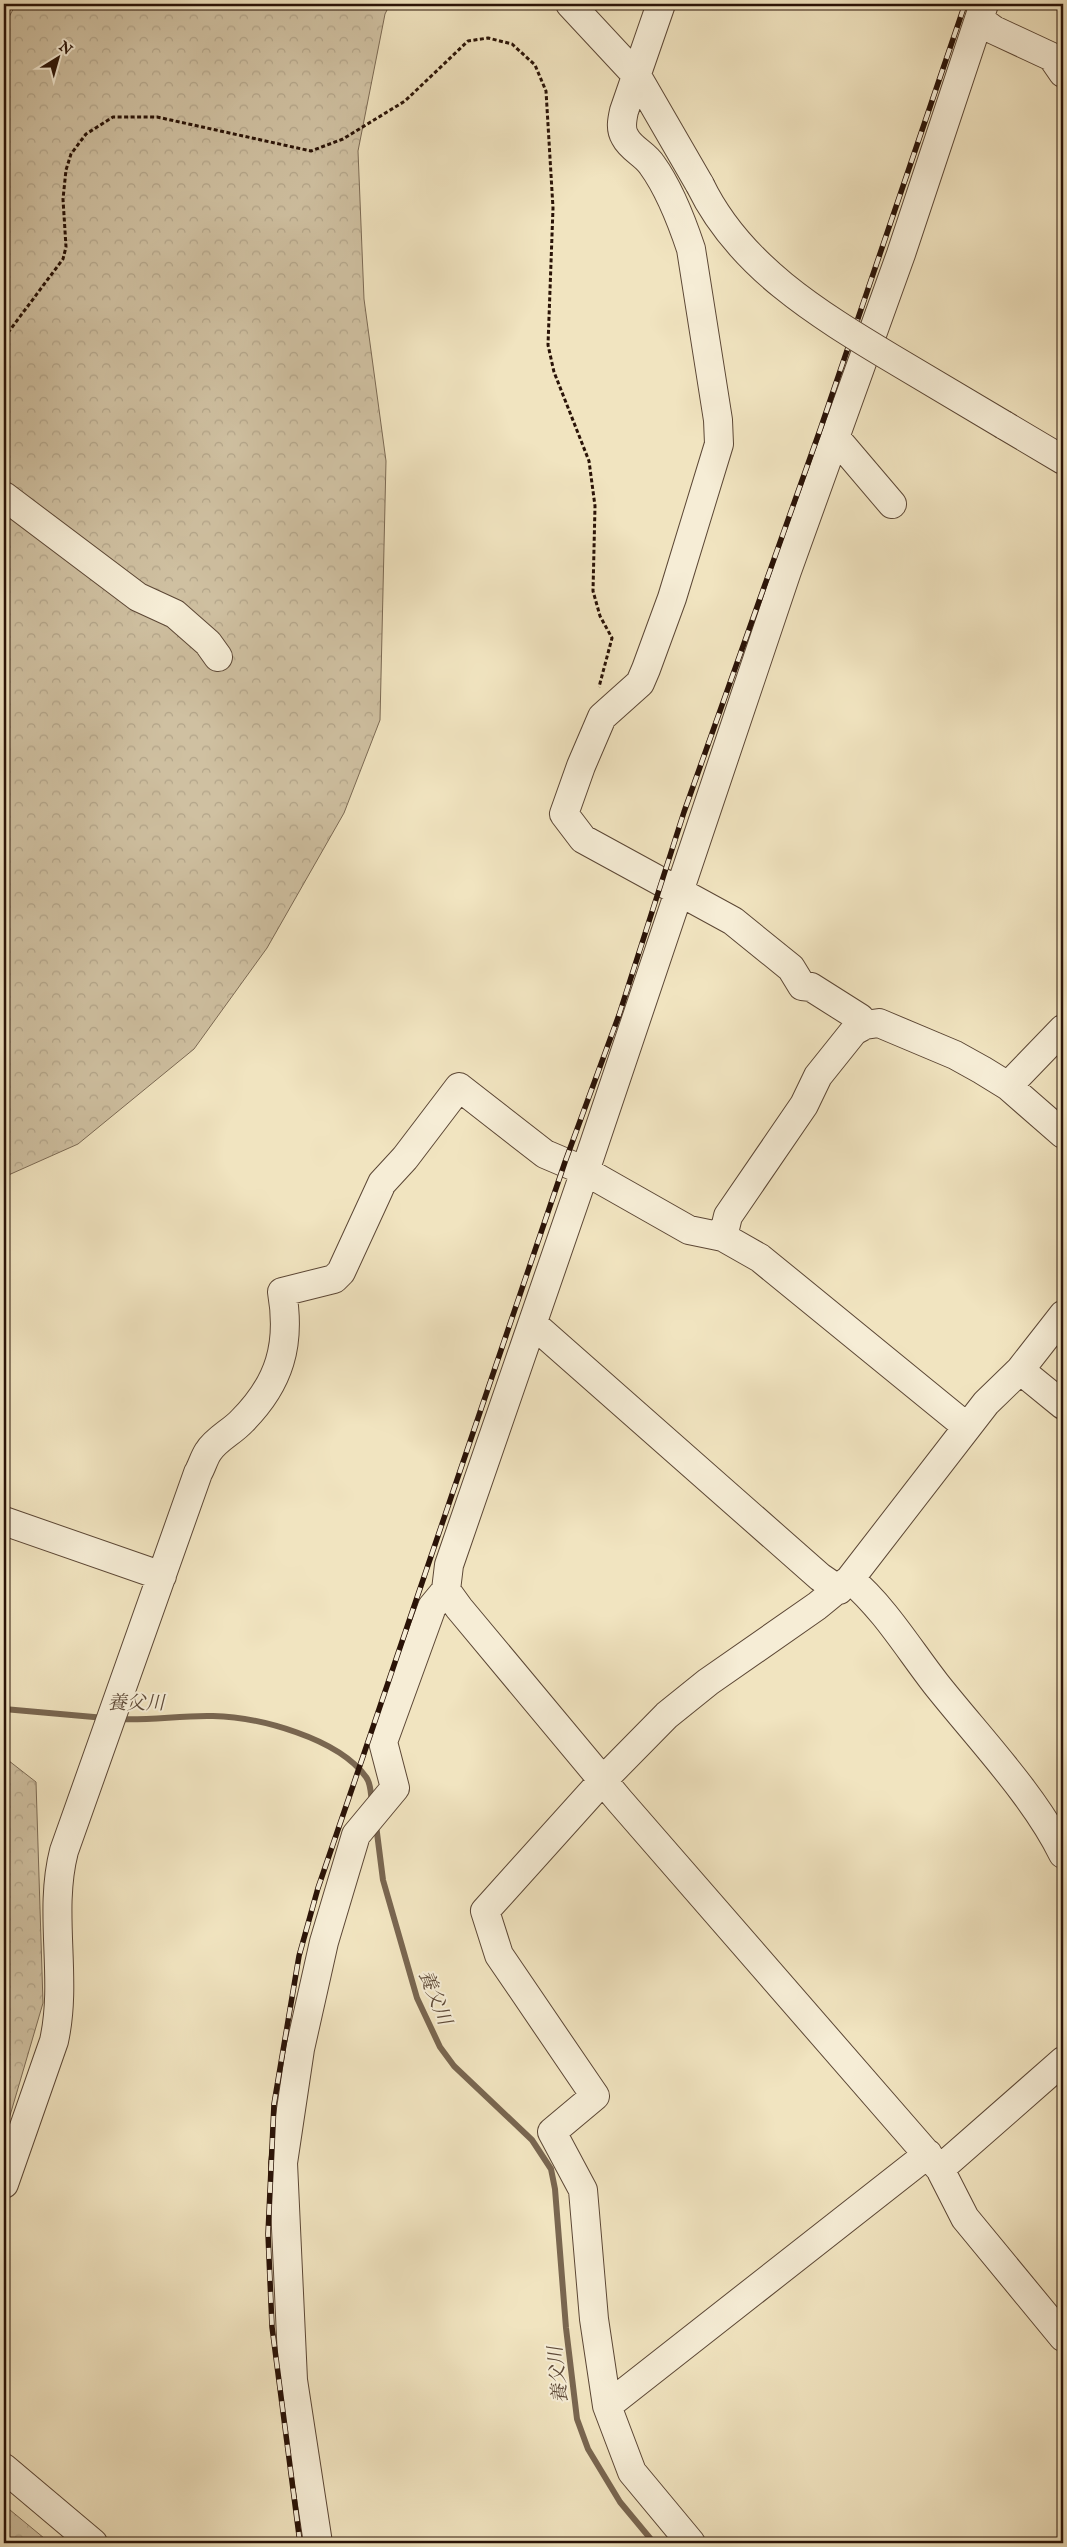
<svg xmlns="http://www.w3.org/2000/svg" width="1067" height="2547" viewBox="0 0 1067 2547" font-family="'IM FELL English','Noto Serif JP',serif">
<defs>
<pattern id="forest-crowns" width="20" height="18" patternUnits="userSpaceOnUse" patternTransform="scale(1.25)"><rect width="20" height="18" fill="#cfc0a1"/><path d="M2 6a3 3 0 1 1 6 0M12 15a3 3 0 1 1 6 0" fill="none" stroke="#b2a489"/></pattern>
</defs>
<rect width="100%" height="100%" fill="#f1e4c0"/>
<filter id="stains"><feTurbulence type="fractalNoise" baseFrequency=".004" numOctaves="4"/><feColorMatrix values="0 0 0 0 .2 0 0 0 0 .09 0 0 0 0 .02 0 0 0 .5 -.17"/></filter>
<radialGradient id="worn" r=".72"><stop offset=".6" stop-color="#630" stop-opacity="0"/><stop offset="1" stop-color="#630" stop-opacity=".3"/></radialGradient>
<path fill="url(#forest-crowns)" stroke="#7c6a54" d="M16,4H390L385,14L358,151L364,299L386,461L380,720L344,813L267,948L194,1049L78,1144L4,1177V26Z
M4,1757L36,1782L43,2003L4,2136Z
M4,2505L50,2543H4Z"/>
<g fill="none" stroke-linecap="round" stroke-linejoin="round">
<path stroke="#796650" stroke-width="6" d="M4,1709L105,1718
M117,1719C149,1721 181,1715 213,1716C259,1717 338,1738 366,1777C371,1783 371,1795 372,1803
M376,1825L383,1880L417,1998L440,2047L454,2066L532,2140L551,2169L555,2189L566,2328L577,2419L588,2449L620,2502L654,2543"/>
<g stroke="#5c4735" stroke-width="30">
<path id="minor" d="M570,4L637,76L700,185
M661,4L624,111C622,120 620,129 625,137C631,149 645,154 652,165C668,187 682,222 691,249L718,420L719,444L672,598L646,669L640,683L602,717L581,766L564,814L583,839L733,921L791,968L802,986L811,987L860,1018L865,1025
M984,4L901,254L787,571L585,1171L449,1565L446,1590L459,1608L619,1800L940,2169L965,2218L1063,2337
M979,19L994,30L1052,57L1063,73
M1004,425L1063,460
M835,437L892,504
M4,496L138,597L175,614L208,643L218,657
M1008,1086L1063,1029
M723,1237L728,1216L804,1105L818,1076L854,1031L865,1025L879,1023L955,1055L982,1070L1008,1086L1063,1134
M533,1324L820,1577L839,1590
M1020,1370L1063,1405
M4,1521L162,1576
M850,1579C885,1609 908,1648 936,1684C978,1737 1034,1795 1063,1854
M940,2169L1063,2061
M4,2184L54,2041C68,1978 48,1913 64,1851L198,1473C202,1466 204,1458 208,1452C216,1439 232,1432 242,1421C280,1383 291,1344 282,1292L334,1279L341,1272L382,1183L405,1158L459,1087L545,1154L585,1171L689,1230L723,1237L760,1258L967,1427
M607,2406L928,2154
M4,2468L93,2543
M318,2543L293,2380L283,2163L300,2049L324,1942L356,1835L395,1788L383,1742L432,1607L446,1590
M691,2543L632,2472L607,2406L594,2319L583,2190L552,2132L595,2096L499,1955L485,1911L603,1780L667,1715L708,1682L817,1606L850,1579L986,1403L1020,1370L1063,1315"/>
</g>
<path stroke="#2a1307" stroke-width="3" stroke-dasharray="4 2.5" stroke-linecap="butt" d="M4,338L63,259L66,247L63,199L66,170L71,154L86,134L113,117H157L311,151L343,139L405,101L468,41L488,38L512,44L535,65L546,91L553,208L548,345L554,372L589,461L595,506L593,591L600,616L612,638L599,687"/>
<use href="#minor" stroke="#f6edd6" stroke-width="28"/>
<g stroke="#2a1307" stroke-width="5.5">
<path id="rail" d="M300,2543L272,2327L268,2234L274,2104L299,1956L318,1888L355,1780L565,1162L619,1015L684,812L820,430L965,4"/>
</g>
<use href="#rail" stroke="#f6edd6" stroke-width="4" stroke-dasharray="11" stroke-linecap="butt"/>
<g stroke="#5c4735" stroke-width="30" stroke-linecap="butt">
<path id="minor-bridge" d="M700,185C739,266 818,314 893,359C930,381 967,403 1004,425"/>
</g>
<use href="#minor-bridge" stroke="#f6edd6" stroke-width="28"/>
</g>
<g text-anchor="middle" stroke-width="4" stroke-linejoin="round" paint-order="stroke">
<g font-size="19" font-style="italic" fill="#5e4a38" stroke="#f6edd6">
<text x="136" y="1709">養父川</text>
<text transform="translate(436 1997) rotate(68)" y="7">養父川</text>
<text transform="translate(557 2375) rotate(-96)" y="7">養父川</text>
</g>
</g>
<rect width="1067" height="2547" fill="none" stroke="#f1e4c0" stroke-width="20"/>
<rect x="5" y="5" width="1057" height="2537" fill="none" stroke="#2a1307" stroke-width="2.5"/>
<rect x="10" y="10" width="1047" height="2527" fill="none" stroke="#2a1307"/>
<g transform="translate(58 58) rotate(37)" stroke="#f6edd6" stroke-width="4" paint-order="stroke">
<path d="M0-4L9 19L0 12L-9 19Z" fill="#2a1307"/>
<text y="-8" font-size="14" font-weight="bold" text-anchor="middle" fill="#2a1307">N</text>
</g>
<rect width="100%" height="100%" filter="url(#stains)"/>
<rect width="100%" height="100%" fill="url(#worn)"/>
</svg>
